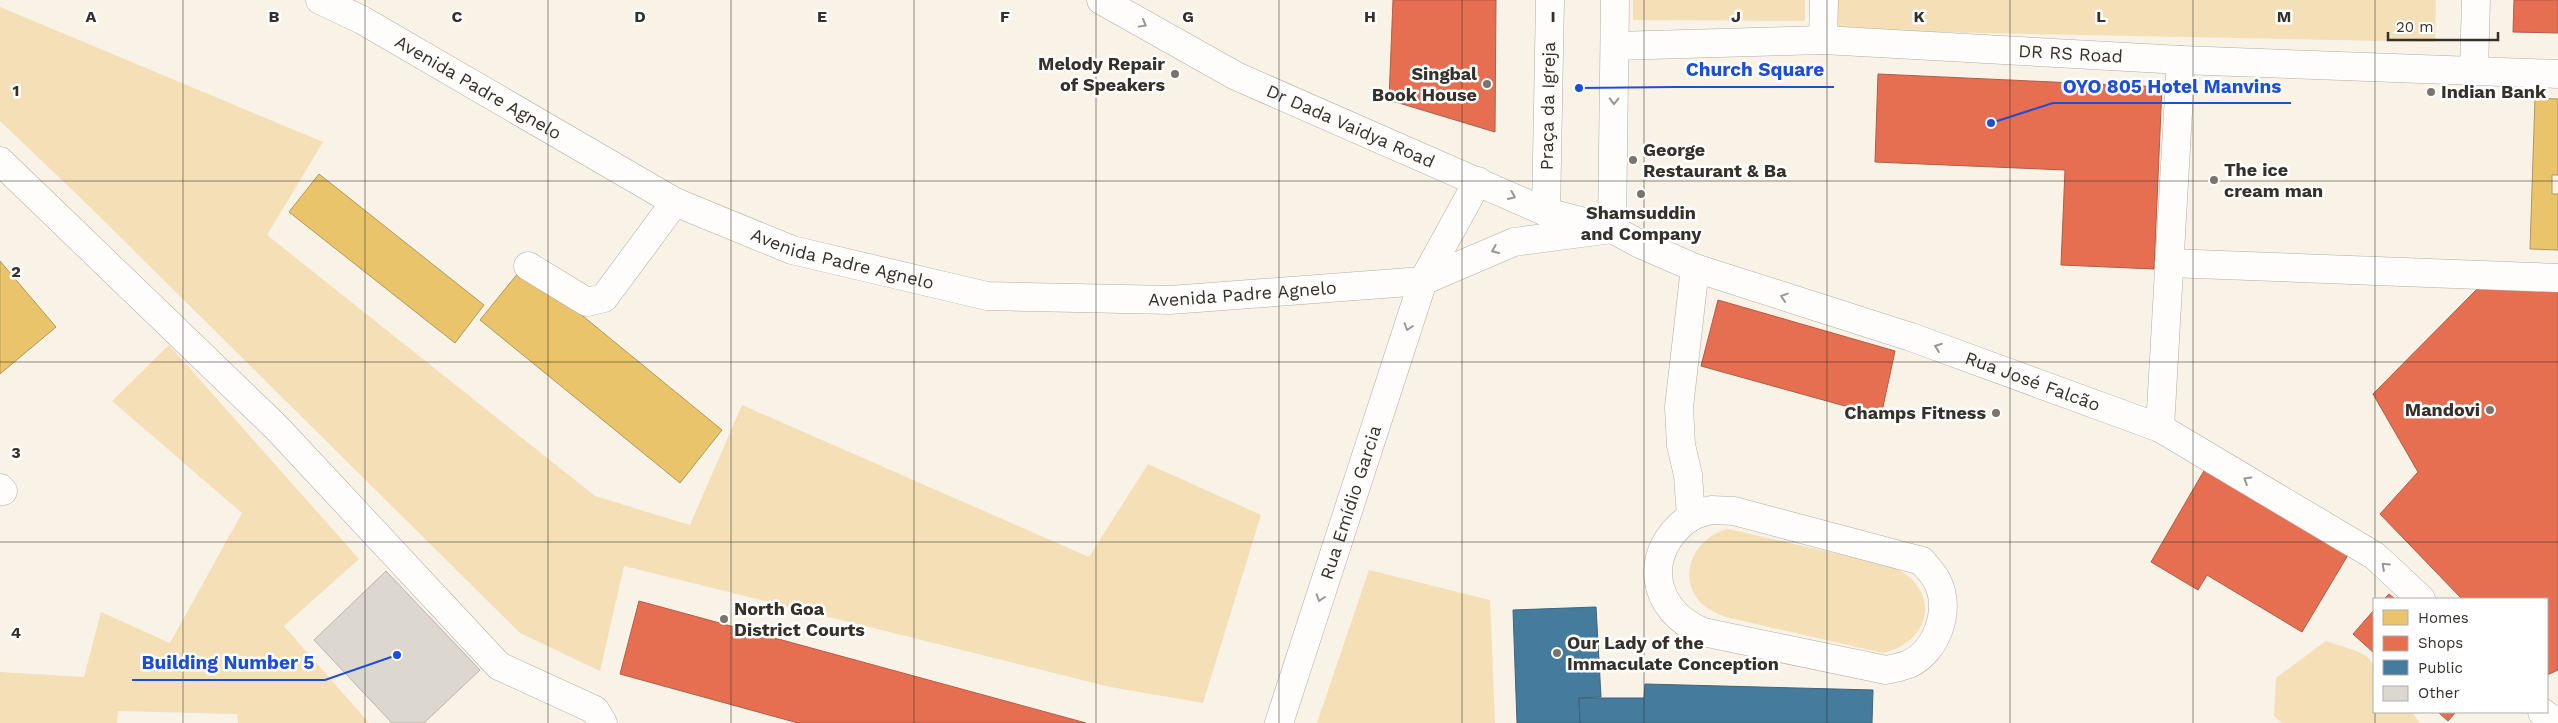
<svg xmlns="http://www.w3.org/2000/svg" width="2558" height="723" viewBox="0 0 2558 723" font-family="'Work Sans',sans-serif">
<rect width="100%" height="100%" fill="#f8f2e7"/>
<path fill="#f5dfb7" d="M1633,0H1805V21L1633,20Z
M1838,0H2436L2435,42L1837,30Z
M0,7L323,142L267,235L595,496L690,525L742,405L1089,557L1148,464L1261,515L1203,703L1110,687L624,566L600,671L520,633L87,204L0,121Z
M169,345L359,559L284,626L369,723H238L237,714L118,711L117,723H0V672L84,677L101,612L170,643L242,513L112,401Z
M1728,529L1891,566C1941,587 1934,641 1883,653L1726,617C1716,613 1706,609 1699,601C1676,573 1697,536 1728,529Z
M1369,570L1490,600L1495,723H1317Z
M2326,641C2382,659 2374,654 2374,712H2412L2420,723H2282L2274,716L2276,678Z"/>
<path fill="#e9c46a" stroke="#b39857" d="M2535,98L2558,99V175H2552V194H2558V250L2530,249Z
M319,174L484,305L455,343L289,212Z
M0,261L56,327L0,374Z
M523,267L722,430L680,483L480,320Z"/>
<path fill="#e76f51" stroke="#b25c45" d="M1393,0H1496L1495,132L1389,100Z
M2514,0H2558V33L2513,32Z
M1878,74L2162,87L2154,269L2061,265L2065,170L1875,162Z
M2558,282V670L2547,675V599H2462L2380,514L2418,472L2373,394L2482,284Z
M1718,300L1895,351L1881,416L1701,366Z
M2205,469L2348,555L2302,632L2207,575L2198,590L2151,562Z
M2389,594L2395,599H2384Z
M639,601L1086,723H798L620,674Z
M2374,610V653L2353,634Z
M2438,712H2456L2448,721Z"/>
<path fill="#457b9d" stroke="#40657a" d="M1596,607L1601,697L1579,698L1580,723H1517L1513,610Z
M1645,684L1873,690L1872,723H1580L1579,698H1644Z"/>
<path fill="#dcd8d0" stroke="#b9b4ac" d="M386,571L480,670L424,723H392L314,640Z"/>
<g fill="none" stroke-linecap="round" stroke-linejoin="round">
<g stroke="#b2ada5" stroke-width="29">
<g id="minor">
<path id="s1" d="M1101,0L1236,76L1546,212L1612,229"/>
<path d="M1823,40L1824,0"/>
<path id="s2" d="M1615,46L1823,40L2181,60L2558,74"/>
<path d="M2474,70L2476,0"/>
<path d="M0,161L277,428L499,666L595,710L603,723"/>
<path id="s3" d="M1546,212L1550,0"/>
<path d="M2169,263L2558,278"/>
<path d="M528,266L587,302L604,298L675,202"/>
<path d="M1423,281L1478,181"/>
<path d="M2160,428L2181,60"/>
<path d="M0,488L3,491"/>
<path d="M1711,510L1734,511L1922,561C1927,568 1935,575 1938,583C1951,610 1937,651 1909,664C1902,667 1894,668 1886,670L1703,632C1650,610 1642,552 1689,518C1695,514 1704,512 1711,510Z"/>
<path d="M1691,517L1688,475L1681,445L1679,407L1695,268"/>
</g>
</g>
<g stroke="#b2ada5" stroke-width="29">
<g id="major">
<path id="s4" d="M320,0L362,20L675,202L792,250L987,296L1170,300L1423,281L1514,242L1612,229"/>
<path id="s5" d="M1612,229L1640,244L1695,268L1911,337L2160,428L2375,556L2421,599"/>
<path d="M1612,229L1615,0"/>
<path d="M2542,712L2556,723"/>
<path id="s6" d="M1279,723L1423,281"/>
</g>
</g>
<use href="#minor" stroke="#fefdfb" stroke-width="28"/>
<use href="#major" stroke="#fefdfb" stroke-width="28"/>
</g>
<defs><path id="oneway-chevron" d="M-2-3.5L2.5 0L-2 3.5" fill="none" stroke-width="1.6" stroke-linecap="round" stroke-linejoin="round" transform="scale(1.25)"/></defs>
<g stroke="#9a9792">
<use href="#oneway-chevron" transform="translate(1143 24) rotate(29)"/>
<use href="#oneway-chevron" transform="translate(1614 101) rotate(91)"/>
<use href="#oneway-chevron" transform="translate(1512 196) rotate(24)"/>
<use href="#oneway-chevron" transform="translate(1495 250) rotate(157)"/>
<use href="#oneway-chevron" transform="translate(1784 297) rotate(-162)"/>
<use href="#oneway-chevron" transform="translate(1408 327) rotate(108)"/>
<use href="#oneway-chevron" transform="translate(1938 347) rotate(-160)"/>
<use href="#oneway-chevron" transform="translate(2247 480) rotate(-149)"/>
<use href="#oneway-chevron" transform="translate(2385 566) rotate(-137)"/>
<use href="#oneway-chevron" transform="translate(1320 598) rotate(108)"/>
</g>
<path fill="none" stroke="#35312a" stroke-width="1" stroke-opacity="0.55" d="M183,0V723M365,0V723M548,0V723M731,0V723M914,0V723M1096,0V723M1279,0V723M1462,0V723M1644,0V723M1827,0V723M2010,0V723M2193,0V723M2375,0V599M0,181H2558M0,362H2558M0,542H2558M2375,712V723"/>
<g fill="#79756c" stroke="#fff" stroke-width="2">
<circle cx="1175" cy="74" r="5"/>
<circle cx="1487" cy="84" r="5"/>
<circle cx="2431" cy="92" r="5"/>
<circle cx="1633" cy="160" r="5"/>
<circle cx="2214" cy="180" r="5"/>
<circle cx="1641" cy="194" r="5"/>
<circle cx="2490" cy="410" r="5"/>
<circle cx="1996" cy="413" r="5"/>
<circle cx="724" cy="619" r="5"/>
<circle cx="1557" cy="653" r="5"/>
</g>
<g text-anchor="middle" stroke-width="5" stroke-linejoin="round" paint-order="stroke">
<g font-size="18" fill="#35312a" stroke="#fff">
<text dy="6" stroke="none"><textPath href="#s2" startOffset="456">DR RS Road</textPath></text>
<text dy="6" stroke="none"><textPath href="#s4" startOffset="181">Avenida Padre Agnelo</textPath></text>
<text dy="6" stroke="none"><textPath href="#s3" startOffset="106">Praça da Igreja</textPath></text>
<text dy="6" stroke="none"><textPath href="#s1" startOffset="280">Dr Dada Vaidya Road</textPath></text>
<text dy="6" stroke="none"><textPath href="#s4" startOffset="586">Avenida Padre Agnelo</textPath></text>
<text dy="6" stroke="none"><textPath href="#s4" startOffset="991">Avenida Padre Agnelo</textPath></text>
<text dy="6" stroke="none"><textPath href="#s5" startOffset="448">Rua José Falcão</textPath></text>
<text dy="6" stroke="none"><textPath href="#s6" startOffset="232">Rua Emídio Garcia</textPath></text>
</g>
<g font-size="18" font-weight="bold" fill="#35312a" stroke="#fff" text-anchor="start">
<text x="1165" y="70" text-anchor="end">Melody Repair<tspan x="1165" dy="21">of Speakers</tspan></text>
<text x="1477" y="80" text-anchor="end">Singbal<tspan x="1477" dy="21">Book House</tspan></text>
<text x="2441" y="98">Indian Bank</text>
<text x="1643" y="156">George<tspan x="1643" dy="21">Restaurant &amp; Ba</tspan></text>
<text x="2224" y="176">The ice<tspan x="2224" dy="21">cream man</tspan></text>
<text x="1641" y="219" text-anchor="middle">Shamsuddin<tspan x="1641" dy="21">and Company</tspan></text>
<text x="2480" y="416" text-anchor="end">Mandovi</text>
<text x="1986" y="419" text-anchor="end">Champs Fitness</text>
<text x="734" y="615">North Goa<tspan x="734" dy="21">District Courts</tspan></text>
<text x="1567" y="649">Our Lady of the<tspan x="1567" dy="21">Immaculate Conception</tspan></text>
</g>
</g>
<g font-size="16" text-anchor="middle" font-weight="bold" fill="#35312a" stroke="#fff" stroke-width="5" stroke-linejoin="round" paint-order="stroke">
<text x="91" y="22">A</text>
<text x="274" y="22">B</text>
<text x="457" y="22">C</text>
<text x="640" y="22">D</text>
<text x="822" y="22">E</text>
<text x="1005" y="22">F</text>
<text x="1188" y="22">G</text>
<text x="1370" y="22">H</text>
<text x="1553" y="22">I</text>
<text x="1736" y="22">J</text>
<text x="1919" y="22">K</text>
<text x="2101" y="22">L</text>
<text x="2284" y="22">M</text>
<text x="16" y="96">1</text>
<text x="16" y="277">2</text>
<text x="16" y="458">3</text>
<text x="16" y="638">4</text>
</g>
<path fill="none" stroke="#1d4ed8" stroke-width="2" d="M1579 88L1675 87H1834M1991 123L2053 103H2291M397 655L325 680H132"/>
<g fill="#1d4ed8" stroke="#fff" stroke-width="2">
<circle cx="1579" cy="88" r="5"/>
<circle cx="1991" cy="123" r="5"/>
<circle cx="397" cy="655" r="5"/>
</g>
<g font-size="19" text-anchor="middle" font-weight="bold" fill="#1d4ed8" stroke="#fff" stroke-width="5" stroke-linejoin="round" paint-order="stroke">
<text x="1755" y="76">Church Square</text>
<text x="2172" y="93">OYO 805 Hotel Manvins</text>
<text x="228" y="669">Building Number 5</text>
</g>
<rect x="2373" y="598" width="175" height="115" fill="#ffffff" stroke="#aeadaa"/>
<rect x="2383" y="610" width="25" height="15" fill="#e9c46a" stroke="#aeadaa"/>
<text x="2418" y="623" font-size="15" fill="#35312a">Homes</text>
<rect x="2383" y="636" width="25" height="15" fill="#e76f51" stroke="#aeadaa"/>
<text x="2418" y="648" font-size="15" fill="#35312a">Shops</text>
<rect x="2383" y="660" width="25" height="15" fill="#457b9d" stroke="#aeadaa"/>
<text x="2418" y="673" font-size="15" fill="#35312a">Public</text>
<rect x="2383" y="686" width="25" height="15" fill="#dcd8d0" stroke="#aeadaa"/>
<text x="2418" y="698" font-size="15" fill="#35312a">Other</text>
<path d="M2388 32v8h110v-8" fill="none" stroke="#35312a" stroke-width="2.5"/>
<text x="2396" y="32" font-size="15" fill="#35312a" stroke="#ffffff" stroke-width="4" paint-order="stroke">20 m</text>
</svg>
